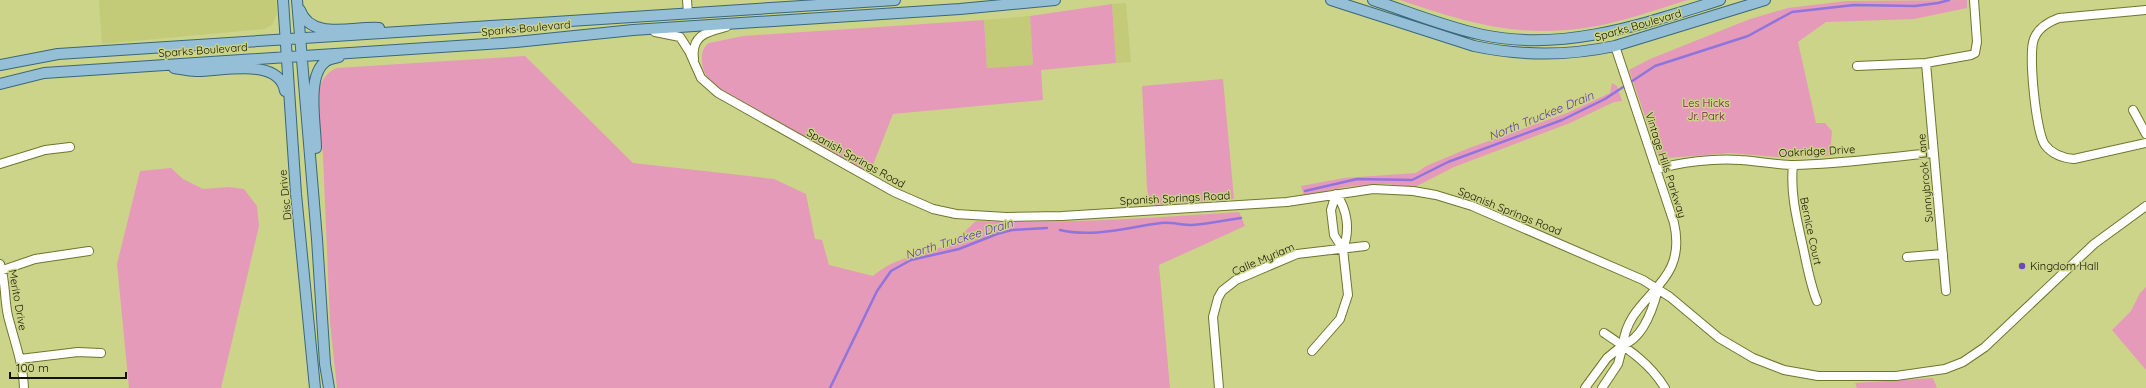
<svg xmlns="http://www.w3.org/2000/svg" width="2146" height="388" viewBox="0 0 2146 388" font-family="Quicksand,sans-serif">
<rect width="100%" height="100%" fill="#ccd489"/>
<path fill="#c3cb78" d="M99,0H276L277,14L272,25L265,29L102,44Z
M1126,3L1131,62L1116,63L1112,4Z
M1030,16L1033,65L987,68L984,20Z"/>
<path fill="#e69ab9" d="M1400,0H1688C1654,10 1620,23 1585,28C1517,38 1464,22 1400,0Z
M1967,0V8L1914,19L1826,22L1798,42L1816,123H1825L1832,131L1830,156L1788,158L1730,153L1668,158L1660,157L1658,154L1629,70L1650,59L1750,19L1788,8L1846,1Z
M1112,4L1116,63L1041,70L1043,100L893,114L869,175L729,95C723,90 715,86 709,80C701,70 698,50 709,43L743,36L984,20L987,68L1033,65L1030,16Z
M525,56L633,163L774,179L806,194L815,239L822,240L829,265L873,276C900,253 923,258 950,243C959,238 968,228 976,221C1064,224 1151,218 1239,212L1245,226L1159,265L1170,388H337L330,323L323,156L318,103C318,88 322,74 337,68Z
M1223,79L1234,199L1155,205L1149,200L1147,188L1142,86Z
M1612,83L1617,86L1622,101L1614,102L1570,123L1454,167L1415,187L1387,184L1366,185L1345,187L1304,196L1301,186L1344,178L1416,173L1426,166L1469,148L1567,113L1610,93Z
M171,168L183,179L203,189L229,187L244,189L257,206L259,226L221,388H129L117,264L140,171Z
M2146,287V370L2112,330L2131,311L2140,293Z
M1933,378L1937,388H1857L1855,383Z"/>
<g fill="none" stroke-linecap="round" stroke-linejoin="round">
<path stroke="#9074de" stroke-width="2.5" d="M1305,191L1357,179L1412,180L1448,162L1562,120L1605,99L1655,66L1748,36L1792,12L1854,5L1915,6L1938,3L1949,0
M1060,230C1094,238 1128,227 1161,223C1171,222 1182,225 1192,225C1208,224 1225,220 1241,218
M830,388L877,291L891,271L911,260L959,249L997,234L1012,230L1047,228"/>
<g stroke="#6f762c" stroke-width="10">
<path id="minor" d="M687,0L688,13
M2146,10L2059,18C2048,22 2038,28 2034,39C2028,53 2036,133 2045,145C2052,154 2062,158 2074,159L2146,143
M655,32L680,37L689,51L701,78L718,93L894,192L933,209L956,214L1006,217L1062,216L1287,202L1373,189L1413,191L1436,195L1472,206L1643,280L1670,297L1719,338L1753,358L1784,370L1818,376H1896L1945,369L1963,362L1985,347L2094,244L2146,206
M694,59C691,35 707,32 726,27
M1926,63L1946,291
M1857,66L1926,63L1971,55L1975,53L1977,42L1974,0
M2133,110L2146,134
M0,164L45,150L70,147
M1793,165C1790,193 1797,220 1803,247C1807,265 1810,284 1817,301
M1656,170C1678,162 1716,158 1740,160C1758,161 1776,165 1794,165C1841,164 1887,157 1934,153
M1907,257L1943,254
M0,264C6,281 4,298 8,316C14,340 23,363 24,388
M0,271L35,259L89,251
M1604,333C1628,349 1650,363 1665,388
M1312,351L1340,319L1348,295L1343,249L1334,235L1331,210L1336,194C1348,210 1350,231 1343,249
M20,359L78,352L101,353
M1219,388L1213,317L1218,298L1222,291L1236,280L1297,254L1365,246
M1585,388L1607,358L1623,345C1628,293 1689,288 1674,223L1615,46
M1602,388L1618,364L1623,345C1643,338 1653,309 1658,289"/>
</g>
<g stroke="#396779" stroke-width="12">
<path id="major" d="M283,0L296,194L315,388
M297,0L317,239L325,364L329,388
M1331,0L1474,46C1521,56 1568,56 1615,46L1765,0
M1373,0C1409,12 1445,27 1483,35C1565,52 1643,24 1720,0
M300,10C311,41 354,26 379,28
M0,65L58,54L895,0
M174,68C181,69 188,71 196,71C219,72 279,56 285,91
M0,84L44,73L516,42L633,30L960,9L1055,0
M316,148C316,126 306,77 325,62C328,59 335,58 339,57"/>
</g>
<use href="#minor" stroke="#fff" stroke-width="8"/>
<use href="#major" stroke="#94bfd6" stroke-width="10"/>
</g>
<circle fill="#6d47bf" stroke="#ccd489" stroke-width="1.5" cx="2022" cy="266" r="4"/>
<g text-anchor="middle" stroke-width="3" stroke-linejoin="round" paint-order="stroke">
<g font-size="11" fill="#131400" stroke="#ccd489">
<text transform="translate(1638 25) rotate(-16)" y="4">Sparks Boulevard</text>
<text transform="translate(526 28) rotate(-5)" y="4">Sparks Boulevard</text>
<text transform="translate(203 50) rotate(-4)" y="4">Sparks Boulevard</text>
<text transform="translate(1817 151) rotate(-3)" y="4">Oakridge Drive</text>
<text transform="translate(856 158) rotate(29)" y="4">Spanish Springs Road</text>
<text transform="translate(1666 165) rotate(72)" y="4">Vintage Hills Parkway</text>
<text transform="translate(1925 178) rotate(-95)" y="4">Sunnybrook Lane</text>
<text transform="translate(285 195) rotate(-96)" y="4">Disc Drive</text>
<text transform="translate(1175 198) rotate(-3)" y="4">Spanish Springs Road</text>
<text transform="translate(1510 211) rotate(22)" y="4">Spanish Springs Road</text>
<text transform="translate(1811 231) rotate(78)" y="4">Bernice Court</text>
<text transform="translate(1263 259) rotate(-23)" y="4">Calle Myriam</text>
<text transform="translate(18 300) rotate(80)" y="4">Merito Drive</text>
</g>
<g font-size="11" fill="#7a0e4a" stroke="#ccd489">
<text x="1706" y="107">Les Hicks<tspan x="1706" dy="13">Jr. Park</tspan></text>
</g>
<g font-size="11" fill="#131400" stroke="#ccd489" text-anchor="start">
<text x="2030" y="270">Kingdom Hall</text>
</g>
<g font-size="12" font-style="italic" fill="#5e33af" stroke="#ccd489">
<text transform="translate(1541 116) rotate(-22)" y="4">North Truckee Drain</text>
<text transform="translate(959 239) rotate(-17)" y="4">North Truckee Drain</text>
</g>
</g>
<path d="M10 372v6h116v-6" fill="none" stroke="#131400" stroke-width="2"/>
<text x="16" y="372" font-size="12" fill="#131400" stroke="#ccd489" stroke-width="3" paint-order="stroke">100 m</text>
</svg>
